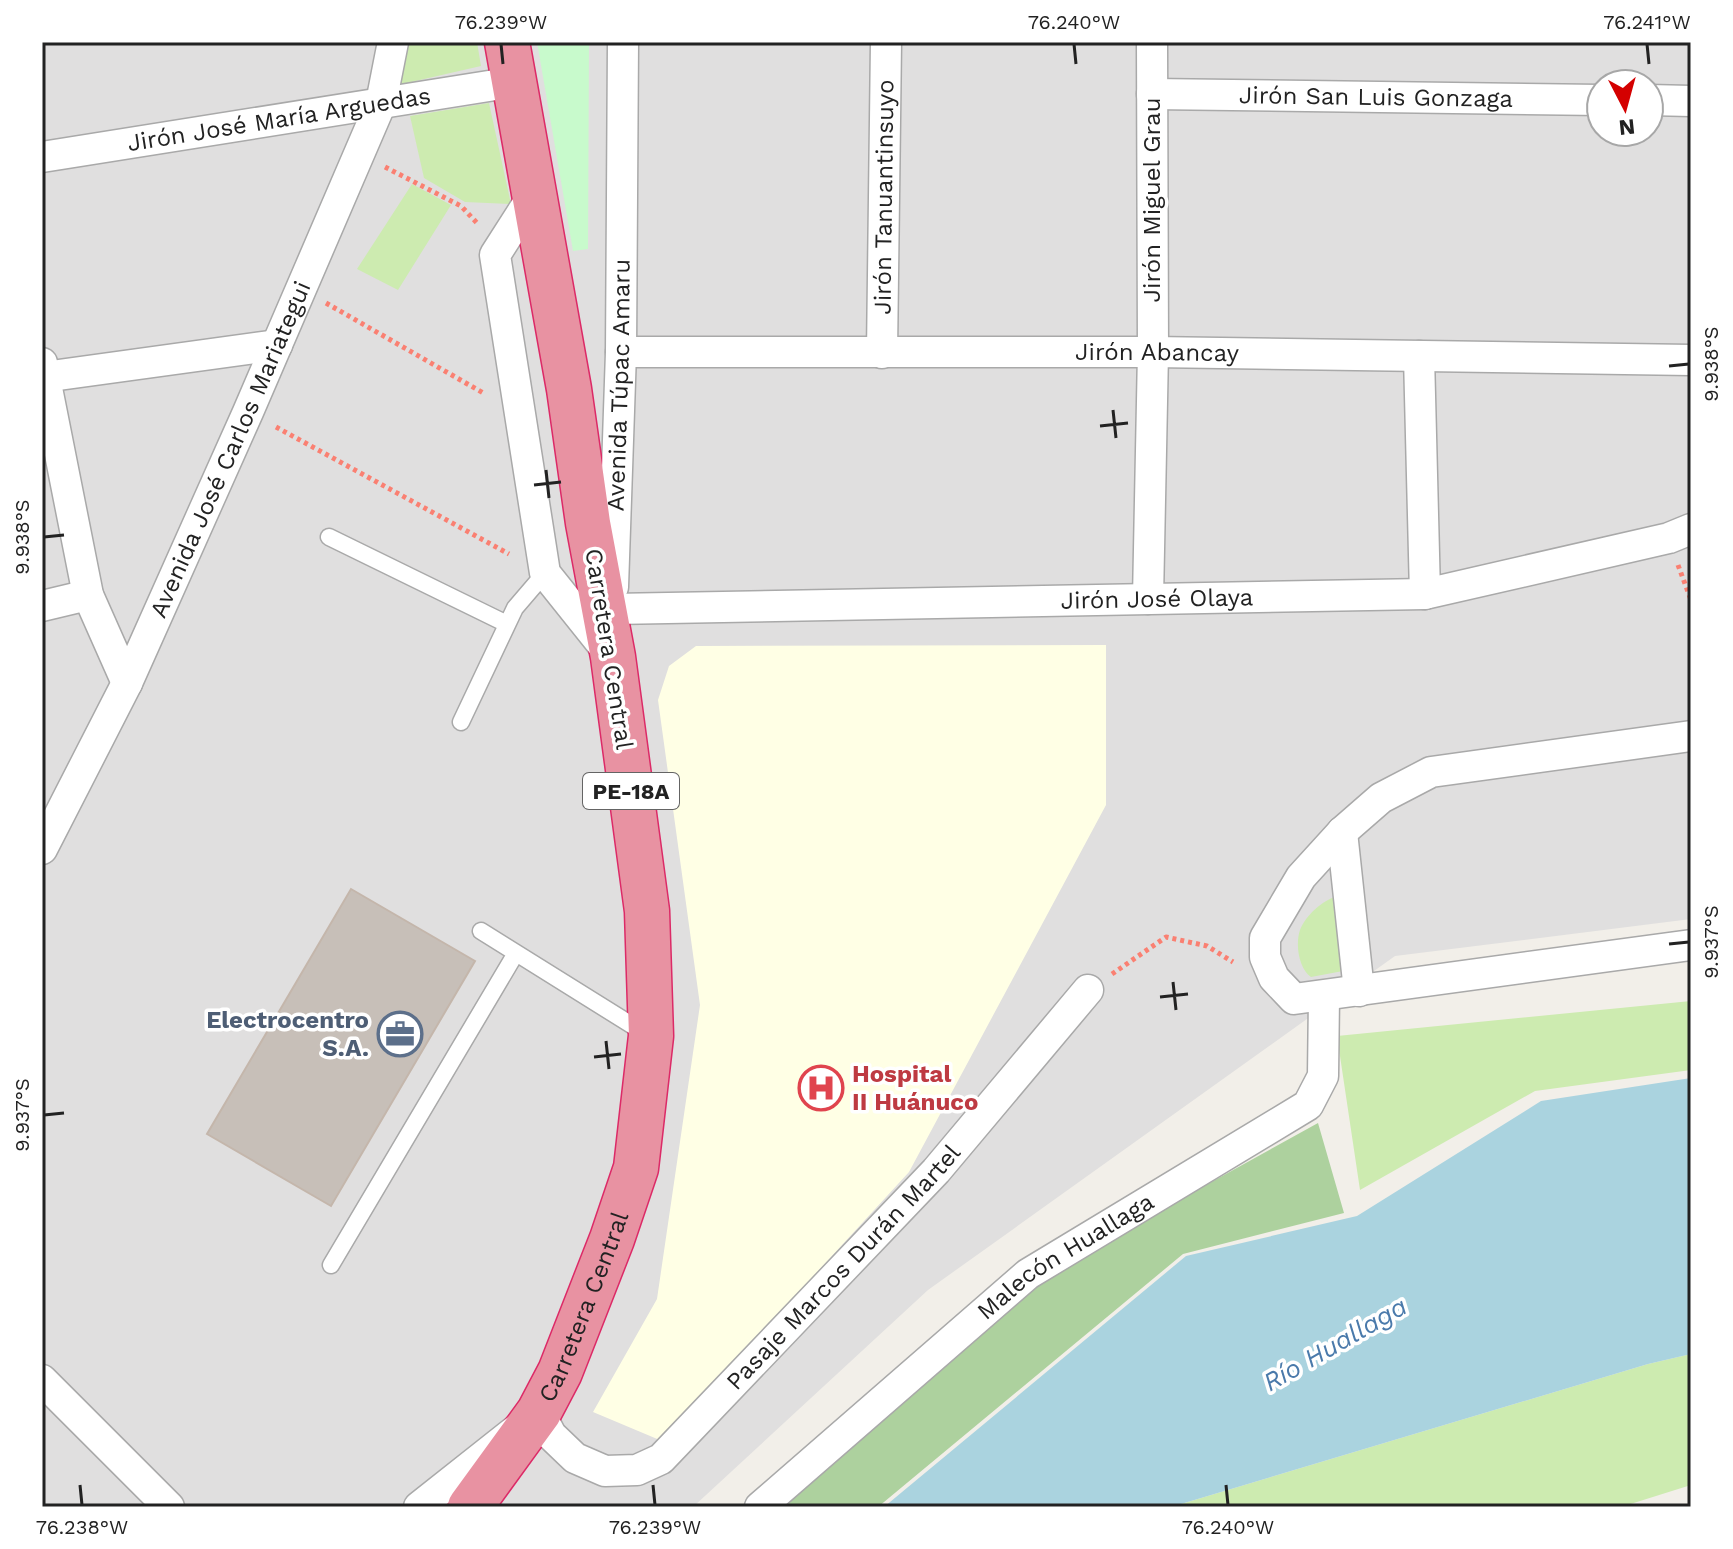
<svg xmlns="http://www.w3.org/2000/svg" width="1733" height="1549" viewBox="0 0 1733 1549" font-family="'Work Sans',sans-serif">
<rect width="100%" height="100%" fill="#f2efe9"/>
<path fill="#e0dfdf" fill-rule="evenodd" d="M42,42H1691V919L1395,956L928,1290L693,1507H42ZM1601,84H1649V132H1601Z"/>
<path fill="#ffffe5" d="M1106,645V805L909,1172L662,1441L593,1412L657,1299L700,1005L658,700L669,666L696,646Z"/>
<path fill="#cdebb0" d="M408,42H477L481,66L398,85Z
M489,103L511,204L465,202L424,178L410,116Z
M412,184L451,205L398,290L357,269Z
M1337,896L1343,971L1311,977C1299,969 1295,945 1300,930C1306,915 1322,901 1337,896Z
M1691,1001V1070L1535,1091L1360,1190L1337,1036Z
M1691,1354V1485L1621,1507H1171L1648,1364Z"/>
<path fill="#add19e" d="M1318,1123L1344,1213L1183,1254L878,1507H763L1006,1301L1074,1258Z"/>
<path fill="#c8facc" d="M537,42H589L588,249L573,251Z"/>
<path fill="#aad3df" d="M1691,1078V1354L1648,1364L1171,1507H884L1186,1256L1357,1216L1541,1101Z"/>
<path fill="#c7bfb8" stroke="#c4b6ab" stroke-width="2" d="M351,889L475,961L331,1206L207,1134Z"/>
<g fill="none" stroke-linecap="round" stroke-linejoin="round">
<g stroke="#a9a9a9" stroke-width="19">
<path id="lane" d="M329,537L507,624
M461,722L515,608L545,573
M481,931L646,1034
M331,1265L516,953"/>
</g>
<g stroke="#a9a9a9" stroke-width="33">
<g id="street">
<path id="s1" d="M1152,94L1601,100"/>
<path d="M1649,100L1691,101"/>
<path id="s2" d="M42,157L514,82"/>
<path d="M534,194L495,255L545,573L609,653"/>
<path id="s3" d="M621,352H1153L1691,360"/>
<path id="s4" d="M882,353L886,42"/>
<path d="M1419,356L1425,594"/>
<path d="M42,363L88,595L127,683"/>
<path d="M44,377L277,345"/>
<path id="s5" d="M613,587L621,352L623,42"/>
<path d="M1148,599L1153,352L1152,42"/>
<path d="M42,606L88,595"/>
<path id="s6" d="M613,609L1425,594L1669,538L1691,529"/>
<path d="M1691,736L1431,772L1381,798L1342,832L1301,877L1265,938V957L1274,978L1294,999L1691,945"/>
<path d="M1342,832L1359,991"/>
<path id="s7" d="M42,849L127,683L248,412L381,103L393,42"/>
<path d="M42,1380L169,1507"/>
<path id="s8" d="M419,1507L539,1412L551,1435L575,1458L605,1471L637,1470L661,1459L936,1171L1088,990"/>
<path id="s9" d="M760,1507L1028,1274L1308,1105L1323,1076L1324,997"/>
</g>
</g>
<g stroke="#dc2a67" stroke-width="47">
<g id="highway">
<path id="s10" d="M470,1507L539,1412L560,1372L612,1239L636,1168L651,1036L647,911L613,657L588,523L569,389L507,42"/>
</g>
</g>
<path stroke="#fa8072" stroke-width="5" stroke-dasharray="4 4" stroke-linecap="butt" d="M385,167L461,206L478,224
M326,303L485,394
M276,427L509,554
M1678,565L1691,600
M1112,974L1166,937L1207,946L1233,962"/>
<use href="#lane" stroke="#fff" stroke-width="16"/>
<use href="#street" stroke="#fff" stroke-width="30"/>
<use href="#highway" stroke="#e892a2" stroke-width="44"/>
</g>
<path fill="none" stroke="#222" stroke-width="3" d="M501,44L503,64M1074,44L1076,64M1647,44L1649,64M1669,366L1689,364M1113,410L1116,438M1100,426L1128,423M546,470L549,498M534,485L561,482M44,537L64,535M1669,944L1689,942M1173,982L1176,1010M1160,997L1188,994M606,1041L609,1069M594,1057L621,1054M44,1115L64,1113M80,1485L82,1505M653,1485L655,1505M1226,1485L1228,1505"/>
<defs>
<g id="office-ring" transform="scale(2.3)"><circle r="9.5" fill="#fff" stroke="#5c6f8a" stroke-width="1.5"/><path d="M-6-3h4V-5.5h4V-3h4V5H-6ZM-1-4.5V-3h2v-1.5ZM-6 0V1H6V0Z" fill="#5c6f8a"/></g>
<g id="hospital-ring" transform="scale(2.3)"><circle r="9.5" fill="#fff" stroke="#e0444e" stroke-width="1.5"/><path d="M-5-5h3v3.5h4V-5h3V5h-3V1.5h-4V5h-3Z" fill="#e0444e"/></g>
</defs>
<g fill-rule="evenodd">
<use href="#office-ring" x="400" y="1034"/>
<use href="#hospital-ring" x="821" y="1088"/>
</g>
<g text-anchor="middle" stroke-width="7" stroke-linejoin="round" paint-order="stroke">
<rect fill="#fff" stroke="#646464" stroke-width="2" x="583" y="773" width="96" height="36" rx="6"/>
<g font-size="22" font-weight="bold" fill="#222">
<text x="631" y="799">PE-18A</text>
</g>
<g font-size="24" fill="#222" stroke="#fff">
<text dy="8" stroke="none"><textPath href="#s1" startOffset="224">Jirón San Luis Gonzaga</textPath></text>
<text dy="8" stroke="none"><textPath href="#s2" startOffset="240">Jirón José María Arguedas</textPath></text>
<text dy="8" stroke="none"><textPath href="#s4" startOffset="156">Jirón Tanuantinsuyo</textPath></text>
<text transform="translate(1152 200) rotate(-90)" y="8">Jirón Miguel Grau</text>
<text dy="8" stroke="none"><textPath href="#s3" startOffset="536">Jirón Abancay</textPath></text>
<text dy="8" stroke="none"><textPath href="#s5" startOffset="202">Avenida Túpac Amaru</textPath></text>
<text dy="8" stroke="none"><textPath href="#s7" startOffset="442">Avenida José Carlos Mariategui</textPath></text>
<text dy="8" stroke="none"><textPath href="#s6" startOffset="544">Jirón José Olaya</textPath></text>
<text transform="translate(609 649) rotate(81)" y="8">Carretera Central</text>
<text dy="8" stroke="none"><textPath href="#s9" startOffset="396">Malecón Huallaga</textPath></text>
<text dy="8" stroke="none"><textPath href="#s8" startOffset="568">Pasaje Marcos Durán Martel</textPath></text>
<text dy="8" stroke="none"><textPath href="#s10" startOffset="232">Carretera Central</textPath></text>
</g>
<g font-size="24" font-weight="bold" fill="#4e5e75" stroke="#fff" text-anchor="end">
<text x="369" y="1028">Electrocentro<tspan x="369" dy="28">S.A.</tspan></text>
</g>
<g font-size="24" font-weight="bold" fill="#be3a42" stroke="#fff" text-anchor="start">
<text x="852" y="1082">Hospital<tspan x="852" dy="28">II Huánuco</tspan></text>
</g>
<g font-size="26" font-style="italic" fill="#4a7aab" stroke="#fff">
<text transform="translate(1335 1344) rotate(-30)" y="9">Río Huallaga</text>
</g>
</g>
<rect width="1733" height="1549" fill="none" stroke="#ffffff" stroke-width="88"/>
<g transform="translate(1625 108) rotate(174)"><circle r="38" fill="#ffffff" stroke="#a7a7a7" stroke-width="2"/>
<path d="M0-6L14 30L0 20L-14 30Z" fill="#d40000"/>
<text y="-12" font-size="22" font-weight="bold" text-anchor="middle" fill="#222222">N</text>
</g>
<rect x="44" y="44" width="1645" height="1461" fill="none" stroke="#222" stroke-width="3"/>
<g font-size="20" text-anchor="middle" fill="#222">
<text x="501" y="29">76.239°W</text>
<text x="1074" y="29">76.240°W</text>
<text x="1647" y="29">76.241°W</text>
<text transform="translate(1711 364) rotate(-90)" y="7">9.938°S</text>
<text transform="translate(22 537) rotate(-90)" y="7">9.938°S</text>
<text transform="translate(1711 942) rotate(-90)" y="7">9.937°S</text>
<text transform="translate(22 1115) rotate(-90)" y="7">9.937°S</text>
<text x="82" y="1534">76.238°W</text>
<text x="655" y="1534">76.239°W</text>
<text x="1228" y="1534">76.240°W</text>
</g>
</svg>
